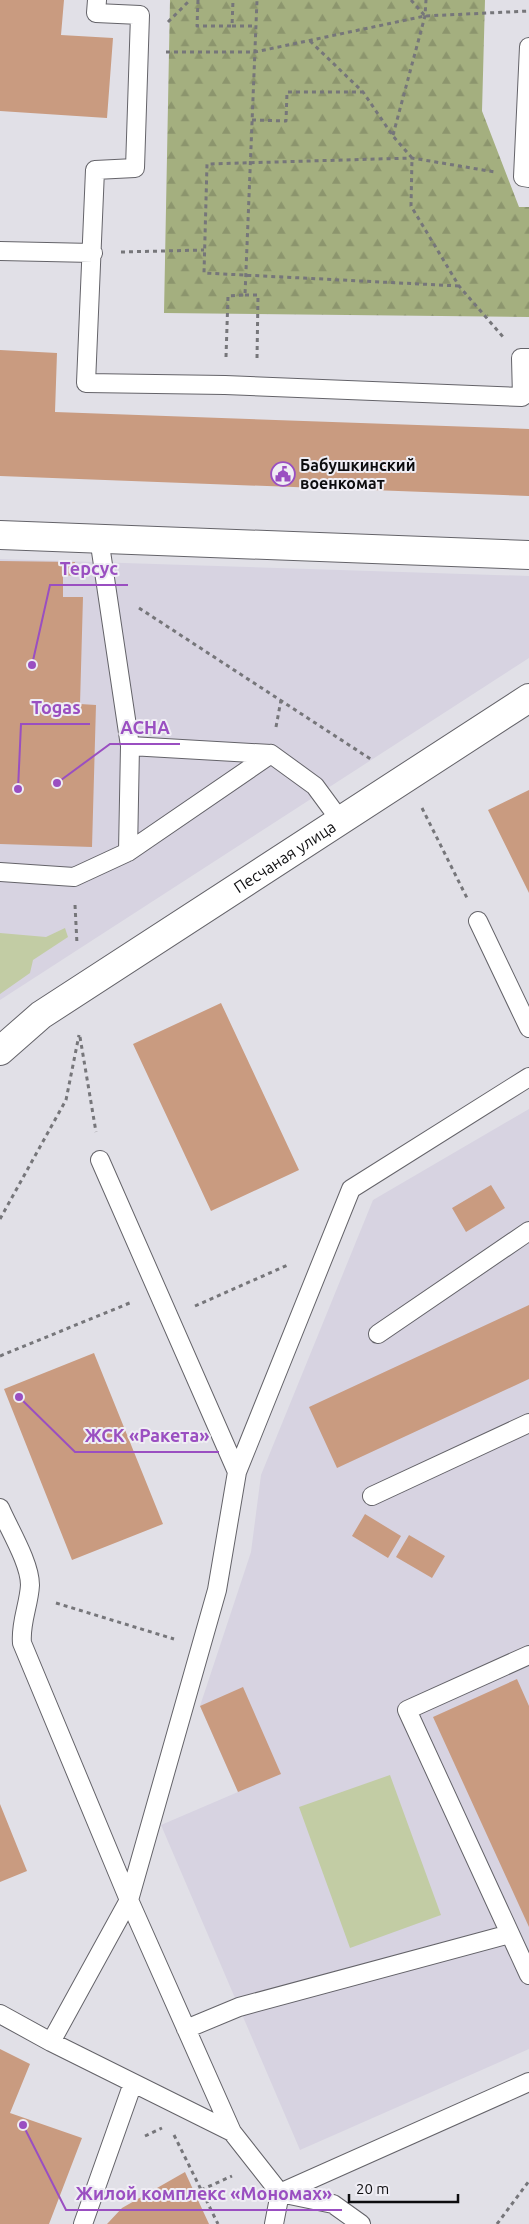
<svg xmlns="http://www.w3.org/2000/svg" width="529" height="2224" viewBox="0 0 529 2224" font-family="Ubuntu,sans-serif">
<defs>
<pattern id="forest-firs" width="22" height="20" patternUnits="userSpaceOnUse" patternTransform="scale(1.25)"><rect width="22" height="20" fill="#a4af7f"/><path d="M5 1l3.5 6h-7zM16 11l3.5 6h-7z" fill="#8c956d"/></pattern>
</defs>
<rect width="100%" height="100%" fill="#e1e0e7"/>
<path fill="#d7d3e1" d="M0,559L529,576V658L0,1000Z
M529,1109V2049L300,2150L161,1825L238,1792L200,1706L251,1552L261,1475L373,1200Z"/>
<path fill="#c2cca4" d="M65,928L68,937L33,960L30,973L0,994V933L46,937Z
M390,1775L441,1915L350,1948L299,1807Z"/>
<path fill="url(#forest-firs)" d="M170,0H485L482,111L519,207H529V317L164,313Z"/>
<path fill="#c99b80" d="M0,0H64L61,35L113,38L107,118L0,111Z
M0,350L57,353L55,412L529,429V496L0,476Z
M0,561L75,562V576L63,575V597H83L80,704L96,705L92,847L0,844Z
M529,790V893L488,810Z
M221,1003L299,1170L211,1211L133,1044Z
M491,1185L505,1208L466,1232L452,1208Z
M529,1305V1379L337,1468L309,1407Z
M94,1353L163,1524L72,1560L4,1389Z
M365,1514L401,1536L388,1558L352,1536Z
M409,1535L445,1556L432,1578L396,1557Z
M517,1679L529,1706V1927L433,1717Z
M243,1687L281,1774L238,1792L200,1706Z
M0,1804L27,1871L0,1882Z
M0,2049L30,2064L10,2113L82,2138L49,2224H0Z
M185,2172L209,2224H107L122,2208Z"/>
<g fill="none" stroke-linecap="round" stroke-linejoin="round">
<g stroke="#646369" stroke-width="20">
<path id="service" d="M97,0L96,13L140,15L135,168L95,170L86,383L225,385L522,397L521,358H529
M529,47L523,177L529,178
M0,251L93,253
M99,538L130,746L271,754
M128,852L130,746
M0,872L74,877L128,852L271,754L315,786L340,820
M478,921L529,1028
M100,1160L237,1472
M378,1334L529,1231
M372,1496L529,1423
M0,1508C9,1529 30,1563 30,1585C29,1605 20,1623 22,1643L129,1900L232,2132L280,2193L333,2204L361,2224
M529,1655L407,1710L529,1975
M0,2014L51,2042L232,2132
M186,2029L239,2007L510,1934
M51,2042L129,1900L217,1590L237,1472L351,1189L529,1077
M280,2193L529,2082
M83,2224L133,2083
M274,2224L280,2193"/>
</g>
<g stroke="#646369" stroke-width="30">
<path id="minor" d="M0,535L529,555"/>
</g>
<g stroke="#646369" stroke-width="30">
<g id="tertiary">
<path id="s1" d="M0,1051L41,1015L529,698"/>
</g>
</g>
<path stroke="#76767a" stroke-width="3" stroke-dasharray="4 4" stroke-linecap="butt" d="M198,0L197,26H232L233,0
M411,0L425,16
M168,22L190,0
M232,26H256
M310,41L363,92L393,136L412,158L411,206L459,286L504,338
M166,52H255L425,16L529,11
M252,120L286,121L287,92H362
M393,135L425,16L426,0
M121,252L204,250
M459,286L204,273L207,164L412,158L495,172
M245,295H258L257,359
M226,357L228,296L245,295L257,0
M139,608L372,760
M276,727L281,700
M422,808L467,898
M75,905L77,944
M80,1037L96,1132
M0,1219L66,1100L79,1035
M195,1306L290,1264
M0,1356L132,1302
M56,1603L174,1639
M174,2135L218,2224
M145,2136L162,2128
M201,2190L232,2176
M497,2224L529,2181"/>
<use href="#service" stroke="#fff" stroke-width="18"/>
<use href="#minor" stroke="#fff" stroke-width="28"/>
<use href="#tertiary" stroke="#fff" stroke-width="28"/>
</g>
<defs>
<g id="civic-ring" transform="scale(1.25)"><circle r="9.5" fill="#efedf4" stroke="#9a4fc1" stroke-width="1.5"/><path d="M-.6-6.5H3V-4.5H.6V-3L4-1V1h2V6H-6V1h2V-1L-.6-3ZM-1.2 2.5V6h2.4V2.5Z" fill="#9a4fc1"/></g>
</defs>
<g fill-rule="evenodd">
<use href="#civic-ring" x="283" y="474"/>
</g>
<g text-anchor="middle" stroke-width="4" stroke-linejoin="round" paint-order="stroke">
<g font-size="16" font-weight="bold" fill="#0d0d0f" stroke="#efedf4" text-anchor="start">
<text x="300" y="471">Бабушкинский<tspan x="300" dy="18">военкомат</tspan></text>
</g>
<g font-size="16" fill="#0d0d0f" stroke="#efedf4">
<text dy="6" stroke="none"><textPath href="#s1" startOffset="345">Песчаная улица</textPath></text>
</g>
</g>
<path fill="none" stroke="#9a4fc1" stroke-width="2" d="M32 665L50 585H128M18 789L21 724H90M57 783L110 744H180M19 1397L75 1452H219M23 2125L66 2210H342"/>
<g fill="#9a4fc1" stroke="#efedf4" stroke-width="2">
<circle cx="32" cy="665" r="5"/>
<circle cx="18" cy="789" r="5"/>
<circle cx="57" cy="783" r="5"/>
<circle cx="19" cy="1397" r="5"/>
<circle cx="23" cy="2125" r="5"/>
</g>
<g font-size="18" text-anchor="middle" font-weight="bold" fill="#9a4fc1" stroke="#efedf4" stroke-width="4" stroke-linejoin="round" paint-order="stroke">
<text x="89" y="575">Терсус</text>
<text x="56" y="714">Togas</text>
<text x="145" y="734">АСНА</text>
<text x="147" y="1442">ЖСК «Ракета»</text>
<text x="204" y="2200">Жилой комплекс «Мономах»</text>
</g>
<path d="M349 2194v8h109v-8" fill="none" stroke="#0d0d0f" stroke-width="2.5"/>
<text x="356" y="2194" font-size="15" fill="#0d0d0f" stroke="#efedf4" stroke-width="4" paint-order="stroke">20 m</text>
</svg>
